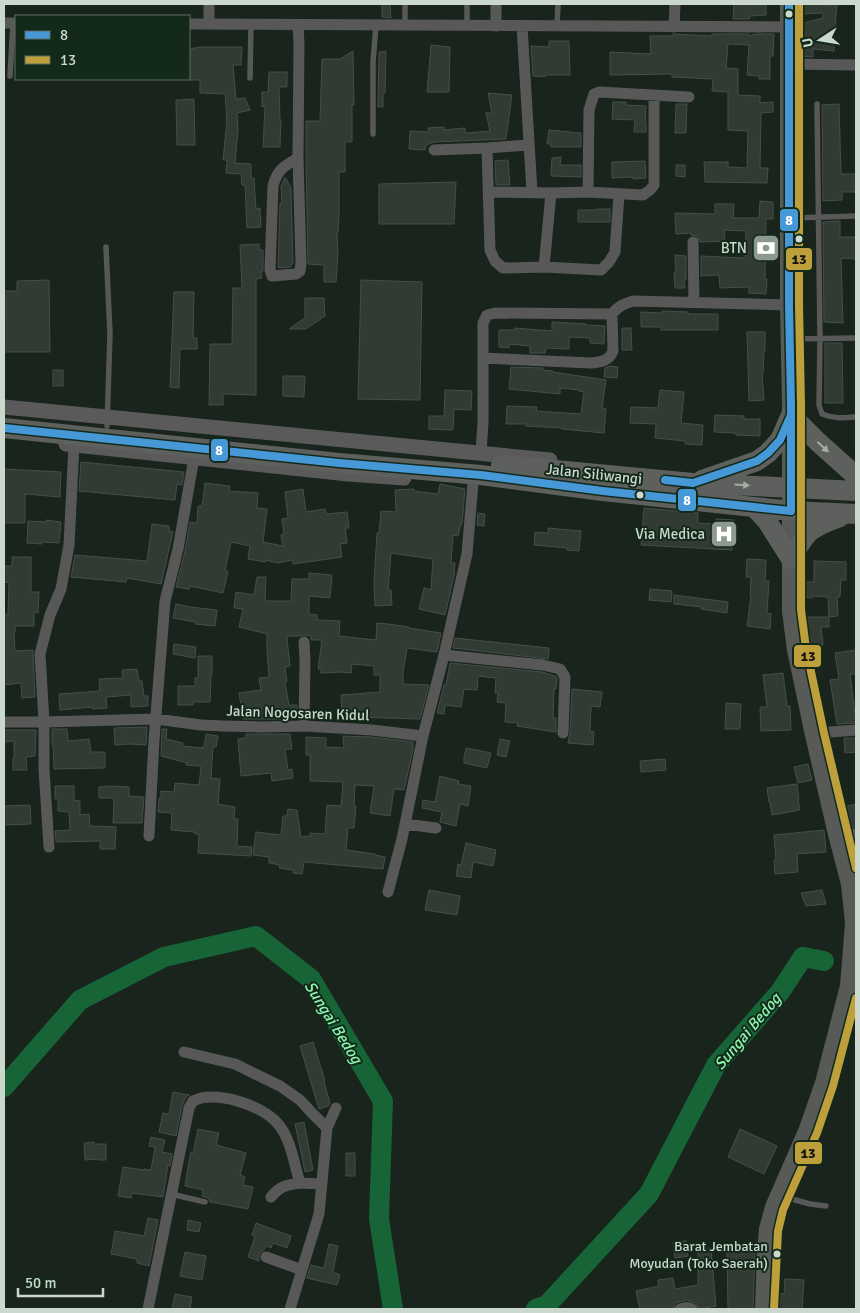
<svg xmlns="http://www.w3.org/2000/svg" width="860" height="1313" viewBox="0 0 860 1313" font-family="Signika,sans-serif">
<rect width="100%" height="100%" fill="#18241c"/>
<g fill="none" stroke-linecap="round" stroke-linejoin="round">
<path stroke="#176537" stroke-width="20" d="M4,1087L80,1000L164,957L256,936L311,979L383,1101L379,1219L393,1309
M536,1309L547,1305L649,1194L716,1065L780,992L803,957L824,961"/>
</g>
<path fill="#313b34" stroke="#444f48" d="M382,4H390L391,18L382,17Z
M734,4H766V15L750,16L749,19H733Z
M800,4L837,5L835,26L834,51L813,49V57L800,56V24L823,18V13L800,14Z
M673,34L712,36V34H749V36L756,34H774L773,56H770V79H759V76L747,75L749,45L728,44L726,68L738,69V95L760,96V103L773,102V112L761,113L760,168H768L767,183L705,182L704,162H728V167L747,168L748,131L728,130V92L712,91L713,79L672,77V74L610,75V52L651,54L650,36H673Z
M549,41H569L570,75H545V77L533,76L531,46L549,47Z
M431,45L450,47L449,92H427Z
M200,47H242L241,65H233L236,99L245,98L250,110L237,113L238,129L235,163L251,164V178H254L256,209L260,208L261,227L247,228L245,185H242L241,174L226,173L227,160H223L227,121L225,94L200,93V80H189V49Z
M353,51L354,105H352V142H345V172H339V215L338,232H337L338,255L336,282H324V265L308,264L306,158V121H320L322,59H340Z
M386,51L385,93H383V107H378L379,52Z
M269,72H287V87H279L280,120H281L280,147H263L265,106L262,107V92H268Z
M488,93L512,95L506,139L434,142L426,145L425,150L409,149L410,131L429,132L428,128L444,127V130L465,128V133L490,131L486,113H492Z
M194,99L195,145H177L176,100Z
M613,102H626V105L646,106L645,122H646V132H634L635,120L612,119Z
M676,104H687L686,133H675Z
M839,104L841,174H856L855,192H842V200L823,201L822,105Z
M549,130L581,133V147H551V144H547Z
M561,157L560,165H581V177L551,176L552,158Z
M508,160L510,185H496L495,161Z
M645,161L646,178L633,179V177L612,178V162Z
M676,165H685V177L676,176Z
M285,177L291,188L293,263V264H291V267L278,268L280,203H282L281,187Z
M456,182L454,224H379V184Z
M760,201L773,202V219H766L765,279H767L766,294L749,293V287L720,288L719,275L701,276V256L745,258L746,231L724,230L725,241L700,242L697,236L691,235V233L676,234L675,213L715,214V204H734L733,218H759Z
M596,209H610V222H578V210H596Z
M840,221V237H856V259L841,258L843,323L824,322L823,222Z
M259,244V250H263V271H261L262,278L256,279V395L223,394V405H209L210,344H232L233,288H242L240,245Z
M675,255L686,256V280H684L685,288H675L674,272H676Z
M49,280L50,352H4V319H6V299H4V291H17V281Z
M361,280L422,282L420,400L358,399Z
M174,292H194L193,338H197V349H180L179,388L170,387Z
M305,298H324L325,316L306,329H289L305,318Z
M662,311L688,312V314H718V330H661V327H641V312L662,313Z
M552,322L586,324V325L605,326L604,344L590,343V338L569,337V349L546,348L545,353H530V346L509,344V348L499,347V330H514L515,328L552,331Z
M622,328H631L632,350H622Z
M747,332H765V351L764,352L763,374H762L764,400L749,401Z
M825,343H842L843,403H825Z
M610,366L618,367L617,378L604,377L605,368Z
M511,367L543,368V370L553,371V372L606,380L602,408L606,409L604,433L562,429V428L526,426V424H506L507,406L537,407L536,411L581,414L584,392L579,391V390L560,388V394L509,389Z
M53,370H63V386H53Z
M283,376H305L304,397L283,396Z
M445,390L472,391L471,410L454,409L453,430L429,429V416H444Z
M660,390L684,392L681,423L703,425L702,445L685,444V441L655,438L656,424L630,423L631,407L658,408Z
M715,415L744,416V419H760V436L736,435V433L714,432Z
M81,462L184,472L182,485L177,484L175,500L79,491Z
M4,469L61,472L60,497L25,494V523H4Z
M205,483L230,486L229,491L258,493L257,508L267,509L263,542L283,546L281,535L284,534L282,519L288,518L285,492L303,489L306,512L325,509L326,514L347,512L349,528H345L347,543L340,544L342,557L293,564V560L278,563L265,560V562L248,559L250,546L231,542L225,571H228L223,593L190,586L189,589L176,587L185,551L190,522L197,523L198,506H202Z
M440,484L465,489L462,524H461L458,536L453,535L451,563H455L454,576L445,615L419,609L424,588L431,590L433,559L391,553L388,590H391L392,605L375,606L374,583L377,533H379L381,511L396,512L395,490L414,489V491L438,494Z
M644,508L698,513V523L716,524V519L734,520L732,550L641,545Z
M478,513L485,514L484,526L477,525Z
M46,520L61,522L59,543L42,542V544L27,543L28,521L46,522Z
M152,524L169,526V531L173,532L161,584L127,578L126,582L71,577L75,555L147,561Z
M548,528L581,531L579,551L567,550V548L534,545L535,532L548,533Z
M12,557H31V592H39L38,613L34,612V626H15V632H14L15,651L33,650V654L35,697L22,698L21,683L4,685V615L8,614L9,583L4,582V566H12Z
M747,559L766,560L765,581H769L767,613L771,614L770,629L747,626L751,596H750L751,577H746Z
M814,561L846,562V580H841L840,597H837L838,616L829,617L828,597L812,596V598L802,597L804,582H814Z
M309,573L332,575L330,598L309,596V614L317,615V620L340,621L339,636L376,640L377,623L388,624L409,627V628L441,633L437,652L407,648L403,673V684L429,685L420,719L351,717V718H342L341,695L380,692V675H374V666L352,664L351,673L341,672L321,673V669H318L322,640H311V636L304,635L300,636H288L287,639L290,666L285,667L287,682L285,683L289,705H297V716L288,717L289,718L285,719H243L239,693L261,690L259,678L269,677L267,651V634L239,627L243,609L234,608L236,592L254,595L257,577H266L265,601H291L292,579H309Z
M650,589L672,591L671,602L649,600Z
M674,595L728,602L727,613L701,609L702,607L674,604Z
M176,604L190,607L217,610L215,626L195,624L196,622L173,618Z
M802,617H829V627H821L823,645L811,647L808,627H804Z
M455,638L549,648L548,659L453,648Z
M174,644L196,647L195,658L173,654Z
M856,650V674H850L856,723L837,724L830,680L839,679L835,653Z
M198,656H212V674H211L210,702H193V705H178V686H195V678H198Z
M450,663L542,672L555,676L557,678L556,689H554L553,718H556V732L517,726L518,723L505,722L506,703L497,702L498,693H495L496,678L478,676L477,690L464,689L461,707L445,705L444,714L437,713L444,685H446Z
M137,669L139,681H142L144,696H148V706L131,707V695L106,697L107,708L93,709V707L60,710L59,694L100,691L99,679L123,678L122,670Z
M783,673L787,706H790L791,730L761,731L760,707H767L763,675Z
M572,689L602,692L600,707L591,706L590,731L594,732L593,745L568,743L570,733Z
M726,703L741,704L740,729H725Z
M144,727H147L146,745L130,744L115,745L114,728Z
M52,729H67L68,741L89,739L91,752H105V768L54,769L53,745H52Z
M162,729H167L166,739L183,743L182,746L202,748V747H204L206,734L218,736L216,747H213L211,778L220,779L218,804L235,807L234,819H238L237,846L252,847L251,856L198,853L199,834H195V832L171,830L172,813L158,812L159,798H161V791L174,792L175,783L199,785L201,768L200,766L186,765L187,763L161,756Z
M4,730H36L35,756L26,757L27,770H13V758H14V741L4,742Z
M246,734H290L292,749H285L288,770L292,769L293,778L272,781L271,773L241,776L238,739L246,738Z
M343,736L371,737L413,742V750L404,790L394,789L390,816L370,813L374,786L355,785L354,806H356L354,828H348L346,850L375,854V855L385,857L383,869L304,862L302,874L293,873V870L279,868L280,865L269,863V857L253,855L256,832L281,835L283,816H287L288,809L297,810L301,837L311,836L310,833L325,834L327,805L341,806L343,782L310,781V755H306V737L326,738V747L344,748Z
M844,738H856V752L845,753Z
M500,739L510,741L506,757L497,755Z
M466,748L491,753L487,768L464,763V757Z
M665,759L666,770L641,772L640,761Z
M808,764L812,780L798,783L794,767Z
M440,776L459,781L458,784L471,786L468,806L460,804L456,826L440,822L442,812L422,808L423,800L435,802Z
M797,784L799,799H798L800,810L772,815L770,802H769L767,788Z
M55,786H74V800L80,801V815L89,814L90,826L116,827L115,849H100V841L56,842L55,831L70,830L69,812L58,811V799H55Z
M110,786L129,787V796L144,797L142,823H113L114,798H99V787Z
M856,804V827H846L843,807Z
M30,805L31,824L4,825V806Z
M824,830L826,852L797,854L798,872L775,874L774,860H776L774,835Z
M466,843L496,850L493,866L473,862L471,878L456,876L458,864L461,865Z
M429,890L460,896L457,915L425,910Z
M822,890L826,904L806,906L801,893Z
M313,1042L325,1081L324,1082L330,1103L328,1106L319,1109L300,1046Z
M173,1092L189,1095L186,1097L182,1106L176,1136L159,1132L163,1113L169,1114Z
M304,1122L313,1170L305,1172L295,1124Z
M198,1129L219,1133L216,1145L246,1153L240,1175L245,1177L243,1185L253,1187L248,1209L210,1202L208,1198L202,1196L203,1190L185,1186L189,1162L191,1152L193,1153Z
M740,1129L777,1146L764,1174L728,1157Z
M151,1137L165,1140L162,1152L172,1154L170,1166L168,1165L163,1197L132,1193L131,1198L118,1196L123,1167L144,1170V1169L151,1170L155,1147L149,1146Z
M94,1142V1144H106V1160H98V1159L85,1160L84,1143Z
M346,1153H355V1176H346Z
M148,1218L158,1220L149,1266L137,1263V1259L111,1254L115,1231L144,1236Z
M188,1220L201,1223L199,1232L187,1230Z
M256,1223L291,1236L287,1248L273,1243L271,1248L266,1246L264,1250L261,1252L259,1255V1261L248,1257L255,1237L252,1235Z
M686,1241L688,1256L675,1258L673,1242Z
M329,1244L338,1246L333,1272L340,1275L337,1285L307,1278L311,1265L324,1268Z
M711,1248L716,1306L699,1309L696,1303L687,1300L675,1303L673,1309H640L636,1291L659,1286L658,1280L673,1278L675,1289L698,1285V1249Z
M727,1251H755L753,1309H728Z
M185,1252L206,1256L202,1280L180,1276Z
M785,1279L804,1280L802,1309H775V1293L784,1294Z
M175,1294L192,1297L190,1309H172Z"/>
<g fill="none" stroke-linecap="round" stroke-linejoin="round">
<path stroke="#595859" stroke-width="5.5" d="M467,4V26
M405,25V4
M557,26L558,4
M10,76L13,23
M250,78L251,25
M817,104L820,339L819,405L822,414C834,419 844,418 856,417
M373,134V62L376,25
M791,218L856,216
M106,247L110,334L107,426
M791,339L856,338
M171,1194L205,1202
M781,1196L810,1204L826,1206"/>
<path stroke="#595859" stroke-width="11" d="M209,4V24
M4,23H16
M189,24L789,27
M496,26V4
M522,26L532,192
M674,27L675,4
M789,64L856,65
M487,148L490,250L495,261L503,268L544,267L601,270L609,262L615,252L619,194
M434,150L487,148L528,145
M298,158C284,166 277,170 273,186L270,270L272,276L296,274L300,271L301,263L298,158L299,44L298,25
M489,192L551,193L588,192L643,195L650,190L654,185V96
M588,192L589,110L594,94L599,92L689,97
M693,242L694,302
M544,267L551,193
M483,358L591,363C601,362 609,361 613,351L612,314C618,306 624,304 633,301L789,305
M481,453L483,422V323L487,315L495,313L612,314
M444,655L543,665L560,669L565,677L563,733
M4,722H44L156,719L201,725L223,726L263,727L304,726L372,730L423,736L444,655L467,554L473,483
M304,726L305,661L304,642
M814,735L830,732L856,730
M405,824L436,828
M149,836L154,740L165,601L178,549L194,458
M838,836L856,834
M49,847L44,769V722L40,654L50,615L61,589L69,545L74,445
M388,892L402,839L423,736
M184,1052L235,1064L280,1086L300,1100L311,1112L327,1128
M271,1197C280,1186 286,1185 300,1183
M266,1257L302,1270
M148,1309L189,1108L193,1101C216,1090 263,1105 279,1125C291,1140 294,1164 300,1183L322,1184
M290,1309L319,1214L327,1128L336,1108
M680,1309C684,1308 688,1306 692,1309"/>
<path stroke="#5a5a5b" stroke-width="15" d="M4,407L550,460
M66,444L348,474L404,478"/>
<path stroke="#585a58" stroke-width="18" d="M764,1309L766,1251L768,1229L774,1207L808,1129L824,1083L849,986L854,923L850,884L836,830L814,735L796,650L791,611V405L789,305V4"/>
<path stroke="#5e605e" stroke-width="20" d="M4,428L339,463L481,475L603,491L791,511L856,514
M501,465L693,483L856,491
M702,480L757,461L768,453L780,440L791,415L818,442L856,476
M755,508L767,521L791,559C807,531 809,528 840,517"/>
<g stroke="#13291a" stroke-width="11">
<path id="bus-1" d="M4,428L339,463L481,475L603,491L791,511V405L789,305V4
M665,480L693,483L757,461L768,453L780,440L791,415"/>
</g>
<g stroke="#13291a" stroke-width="11">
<path id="bus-2" d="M799,4V305L801,405V610L806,648L824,733L856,868
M774,1309L778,1231L783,1210L817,1133L833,1086L856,998"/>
</g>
<use href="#bus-1" stroke="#4698d6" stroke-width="8"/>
<use href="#bus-2" stroke="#bd9f3c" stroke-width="8"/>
</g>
<defs><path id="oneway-solid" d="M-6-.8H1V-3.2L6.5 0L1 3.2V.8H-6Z" transform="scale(1.25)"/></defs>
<g fill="#a5aea6">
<use href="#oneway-solid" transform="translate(823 447) rotate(42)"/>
<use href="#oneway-solid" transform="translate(742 485) rotate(3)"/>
</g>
<defs>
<g id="bank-square" transform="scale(1.4375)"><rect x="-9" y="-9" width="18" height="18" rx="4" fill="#8c998f" stroke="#13291a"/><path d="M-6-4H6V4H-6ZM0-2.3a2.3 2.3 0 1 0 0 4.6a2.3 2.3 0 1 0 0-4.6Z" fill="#fff"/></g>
<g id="hospital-square" transform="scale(1.4375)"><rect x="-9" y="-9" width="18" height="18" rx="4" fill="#8c998f" stroke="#13291a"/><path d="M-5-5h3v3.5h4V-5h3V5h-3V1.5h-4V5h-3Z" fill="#fff"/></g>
</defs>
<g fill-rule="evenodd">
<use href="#bank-square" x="766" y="248"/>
<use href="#hospital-square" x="724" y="534"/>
</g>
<g fill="#cbd8cd" stroke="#13291a" stroke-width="2">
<circle cx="789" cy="14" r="4.5"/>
<circle cx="799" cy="239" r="4.5"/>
<circle cx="640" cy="495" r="4.5"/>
<circle cx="777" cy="1254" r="4.5"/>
</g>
<g text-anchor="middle" stroke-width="4" stroke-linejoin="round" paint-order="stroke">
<g font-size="14" fill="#cbd8cd" stroke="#13291a" text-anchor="end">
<text x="768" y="1251">Barat Jembatan<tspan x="768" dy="17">Moyudan (Toko Saerah)</tspan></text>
</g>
<g font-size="15" fill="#cbd8cd" stroke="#13291a" text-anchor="end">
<text x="747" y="253">BTN</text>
<text x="705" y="539">Via Medica</text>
</g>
<g font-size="15" fill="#cbd8cd" stroke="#13291a">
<text transform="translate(594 474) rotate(6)" y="5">Jalan Siliwangi</text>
<text transform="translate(298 713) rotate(2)" y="5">Jalan Nogosaren Kidul</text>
</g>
<g font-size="16" font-style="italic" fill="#8bf4ac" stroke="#13291a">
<text transform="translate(334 1022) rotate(58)" y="6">Sungai Bedog</text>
<text transform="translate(747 1031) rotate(-50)" y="6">Sungai Bedog</text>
</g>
</g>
<g stroke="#13291a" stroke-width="2">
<rect x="779" y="208" width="20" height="24" rx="5" fill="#4698d6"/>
<rect x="785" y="247" width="28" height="24" rx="5" fill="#bd9f3c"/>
<rect x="210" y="438" width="19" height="24" rx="5" fill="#4698d6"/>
<rect x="677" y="488" width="20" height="24" rx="5" fill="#4698d6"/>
<rect x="793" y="644" width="29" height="24" rx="5" fill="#bd9f3c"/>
<rect x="794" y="1141" width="29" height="24" rx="5" fill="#bd9f3c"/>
</g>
<g font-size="14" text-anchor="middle" font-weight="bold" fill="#fff">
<text x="789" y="225">8</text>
<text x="219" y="455">8</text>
<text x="687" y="505">8</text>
</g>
<g font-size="14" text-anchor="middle" font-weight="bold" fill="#111">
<text x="799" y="264">13</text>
<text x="808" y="661">13</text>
<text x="808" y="1158">13</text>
</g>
<rect width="860" height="1313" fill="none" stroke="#cbd8cd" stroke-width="10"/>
<rect x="15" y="15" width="175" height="65" fill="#13291a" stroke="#5d6f62"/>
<rect x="25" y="31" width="25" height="8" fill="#4698d6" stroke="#5d6f62"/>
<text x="60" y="40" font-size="15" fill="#cbd8cd">8</text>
<rect x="25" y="56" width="25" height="8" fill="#bd9f3c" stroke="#5d6f62"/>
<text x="60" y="65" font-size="15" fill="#cbd8cd">13</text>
<g transform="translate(820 40) rotate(258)" stroke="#13291a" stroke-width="4" paint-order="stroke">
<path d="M0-4L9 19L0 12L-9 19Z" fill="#cbd8cd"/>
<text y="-8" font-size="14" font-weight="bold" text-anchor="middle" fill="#cbd8cd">U</text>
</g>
<path d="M18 1288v8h85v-8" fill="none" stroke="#cbd8cd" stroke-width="2.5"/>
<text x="25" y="1288" font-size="15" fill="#cbd8cd" stroke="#13291a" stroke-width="4" paint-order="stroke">50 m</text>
</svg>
